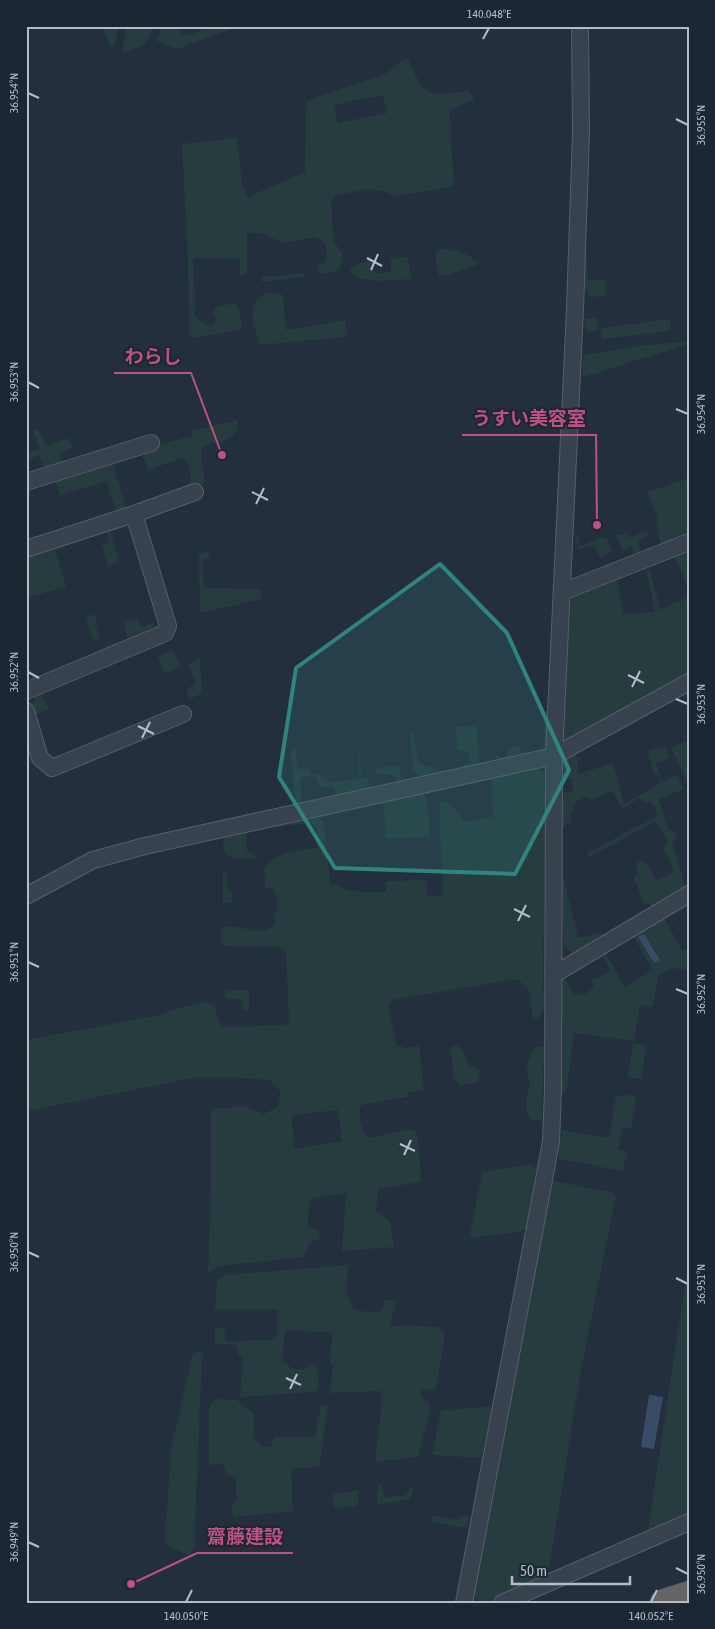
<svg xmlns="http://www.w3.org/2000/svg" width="715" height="1629" viewBox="0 0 715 1629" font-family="'Asap Condensed','Noto Sans JP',sans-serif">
<rect width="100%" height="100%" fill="#242f3e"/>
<path fill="#263c3f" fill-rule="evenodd" d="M101,26H119L115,44L111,47Z
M127,26H152C149,46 141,46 124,53L122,51Z
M160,26H176L178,31L187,36L212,26H233V28L177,49L157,41L160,32Z
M403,59H408C425,97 427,98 468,90L473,95V100L449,110L454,186L396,196L382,191L366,189L334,196L331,203L334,243C345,252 346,261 336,272L319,274L318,267C330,260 327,255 325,242L315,237L283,243L261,233H247V274L240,276V259L193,258L195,317L205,324L213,325L217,319L214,317L213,310L219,306L236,303L239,310L242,329L194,338L190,334L187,240L182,144L237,138L242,184L248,197L305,172L306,101L385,74ZM383,95L387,113L338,123L334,105Z
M440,249C456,249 468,253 479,264L447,275L439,276L435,254Z
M584,250H586L588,280L605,279L606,296L591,297L582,288Z
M408,257L411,279C394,280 363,285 350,272L352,267L372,259L375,274L391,272V259Z
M304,273L305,277L262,282L261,277Z
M270,292L283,295L286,330L345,320L347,337L259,345C255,324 242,300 270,292Z
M597,317L599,330L586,332L584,319Z
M670,319L671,328L669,331L602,339L600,328Z
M689,341V344L583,377L582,358L587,355L630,347Z
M238,420C238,442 221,441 203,446C197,457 206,472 204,484L166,497L165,493L191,483C191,474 191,463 182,458L148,470L143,453L158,448V445L192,436V431Z
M38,429L46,446L68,438L73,448L59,453L62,462L45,468L39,455L26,461V454L40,449L33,431Z
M113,464L126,508L116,512L107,481L60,495L55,481Z
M689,478L688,487L689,534L661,545L656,523L658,521L648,492Z
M110,531L119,562L108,566L102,544L109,543L107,532Z
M647,531L649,536L638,540L641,553L635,555L631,546L622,550L616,535L627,533L628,538Z
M577,536L580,546L594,541L602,537L607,539L612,552L600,557L594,545L579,549L575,538Z
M51,548L56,552L66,587L26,598V557Z
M210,551L208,558L202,561L204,588L256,589L261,591V599L200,613L199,553Z
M689,551V590L675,557Z
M650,569L660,610L689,597V679L566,747L562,742L571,597L616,579L624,614L655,612L646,570Z
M94,614L98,627L96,628L99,638L93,640L86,617Z
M137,618L141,627L154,622V625L148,634L106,651L105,646L128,639L123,622Z
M173,650L181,667L165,673L158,656Z
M200,659L202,693L190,699L186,689L196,684L188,664Z
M42,694L49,709L35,715L32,705L36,696Z
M545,711H549L547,744L541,752L501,761L495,757L497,755L501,758H505L510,747L518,746L523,754L539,750L544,743Z
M477,726L479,761L473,768L457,772L458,769L470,762L469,752L457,750L456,727Z
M414,731L418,763L441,770V775L421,777L413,769L410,732Z
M605,732L607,738L590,742L576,752L579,774L613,763L624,804L660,783L658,774L654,775L648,751L665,746L670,758L656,763L662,782L677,774L684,789L659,799L668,829L674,831L677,837L672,843L686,888L652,906L643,902L634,877L637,873L636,863L642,861L647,864L656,881L672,873L673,868L662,846L666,845L667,841L656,821L589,857L587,853L656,817C658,811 655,806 650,802H644L639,798L622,809L614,793L610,791L592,800L586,796L576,802L573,807L576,811L571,813L569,818L571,822L559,829V794L573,791L572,778L558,780L559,758Z
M689,740V785L671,748Z
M290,749H296L298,769H309L310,773L319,775L328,782L359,779L357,749H359L362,777L368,778L370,789L336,796L334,787H319L318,780L314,776L303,777L300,780L302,802L296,804Z
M399,765L401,784H399L397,778H395L391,775H377L375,768Z
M536,767L546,773L543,974L544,1009L538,1018L533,1019L529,991L518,979L392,1000L389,1005L396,1045L406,1048L419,1046L424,1089L408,1093L406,1097L361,1105C358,1114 361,1132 370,1138L411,1129L417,1133L421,1169L420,1182L378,1189L376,1210L390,1222L394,1247L342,1251L346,1193L310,1199L307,1227L319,1230V1238L309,1243L303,1257L219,1266L208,1273L211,1187V1109L244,1106L264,1114L278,1107L281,1092L270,1080L227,1077L193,1078L26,1111V1040L160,1015L171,1010L207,1002L214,1005L220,1023L224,1027L285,1025L289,1020L286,952L281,947L226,946L222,943L221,936L222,928C243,921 255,941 275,924L274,914L278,909L277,898L274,889L265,888L264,868C281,850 293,851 317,848V828L312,824L288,825L251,831L246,835L247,851L255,854V858L236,859L226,855L223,844L225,834L313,814L324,821L330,884L342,887L348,891L386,892V881L426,880L427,895L443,897L439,802L445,800L459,812L463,822L493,817L491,782L493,776ZM338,1110L342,1141L294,1149L292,1115Z
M420,792L425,794L430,828V837L386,839L383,800Z
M562,871L578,938L601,933L602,936L574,953L564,947L560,873Z
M226,872L227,890L231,891L232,903H223V873Z
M663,917L683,951L689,948V971L673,968L658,976L653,1007L640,1005L634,1041L574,1033L567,1088L566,1091L562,1094V978L564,977L573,993L582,996L594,987L592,981L611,970L602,955L589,963L604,951L625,987L653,970L632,934ZM644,934L660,960L654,963L638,938Z
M225,990H249V1010L243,1011V1003L239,999L226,998Z
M633,1043L646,1045L641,1079L628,1077Z
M458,1045L464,1053L468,1064L479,1070L480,1076L478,1082L460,1085L454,1079L450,1048Z
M535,1046L544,1047L542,1119L537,1121L530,1119C523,1104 528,1097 530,1082C523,1069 530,1058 535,1046Z
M627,1094L636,1096L631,1129L622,1128L618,1149L627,1151L623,1171L558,1159L562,1130L609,1138L616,1095L626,1097Z
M531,1164L539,1171L530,1224L525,1229L519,1232L469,1238L482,1172Z
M554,1181L611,1192L616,1196L580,1375L549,1570L546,1575L485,1603L475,1598L472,1587L549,1184Z
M689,1257V1513L648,1530Z
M348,1265L346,1291L353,1309L367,1312L380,1311L383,1307L385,1300H396L390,1327L404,1325L438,1327L445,1334L436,1387L433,1389L421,1390V1397L429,1402L430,1411L418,1457L375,1462L382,1401L381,1391L330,1393L333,1366L330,1364L332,1333L285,1330L282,1362L292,1368L303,1370L311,1363L317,1366L319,1385L316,1392L240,1397L243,1356H238L237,1345L215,1344V1327H219L225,1330L226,1342L274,1339L278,1333L277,1309L215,1310L217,1284L218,1280L226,1275Z
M199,1351L202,1354L194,1548L189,1555L169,1547L165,1540L171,1450L193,1354Z
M218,1399L237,1400L254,1414V1437L261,1446L271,1447L274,1437H315L321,1405H328L319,1467L291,1469L293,1511L233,1517L232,1505L237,1500L235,1477L226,1475L225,1468L222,1464L209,1465V1411L211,1403Z
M493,1406L481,1458L432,1455L441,1411Z
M378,1483L381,1484L385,1498L406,1495L410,1488L414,1487L411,1497L408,1500L377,1504Z
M359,1490L358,1506L334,1508L332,1494Z
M433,1515L456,1520L461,1516H469L466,1528L432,1522Z"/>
<path fill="#394c67" d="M644,934L660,960L654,963L638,937Z
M649,1395L663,1397L654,1449L641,1447Z"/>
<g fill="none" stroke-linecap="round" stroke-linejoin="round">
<g stroke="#565f6c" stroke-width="18">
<path id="minor" d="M26,482L151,443
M26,549L134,514L195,492
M562,592L689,542
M26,691L165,633L168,626L134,514
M26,711L40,758L52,768L183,714
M26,896L93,860L145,846L554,756L689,682
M553,975L689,894
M464,1603L546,1169L551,1141L553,1090L554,756L575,309L581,132L580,26
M502,1603L689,1522"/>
</g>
<g stroke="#434c59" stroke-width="29">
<path id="trunk" d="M664,1603L689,1595"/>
</g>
<use href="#minor" stroke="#38414e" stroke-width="16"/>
<use href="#trunk" stroke="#656462" stroke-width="28"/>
</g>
<path fill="#308480" fill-opacity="0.2" stroke="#308480" stroke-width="4" stroke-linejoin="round" d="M440,564L507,633L569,770L515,874L335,868L279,777L296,668Z"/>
<path fill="none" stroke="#b4bcc9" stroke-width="2" d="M483,39L489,28M28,93L39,98M676,119L688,125M367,258L382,266M371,270L378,254M28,382L39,388M676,409L688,414M252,492L268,500M256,504L264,488M28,672L39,678M628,675L644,683M632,687L640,671M676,699L688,704M138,726L154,734M142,738L150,722M514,909L530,917M518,921L526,905M28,962L39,967M676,989L688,994M400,1144L415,1151M404,1155L411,1140M28,1252L39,1257M676,1278L688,1284M286,1378L301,1385M290,1389L297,1374M28,1542L39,1547M676,1568L688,1574M186,1602L192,1590M651,1602L657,1590"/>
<path fill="none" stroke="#bd5182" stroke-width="2" d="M222 455L191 373H114M597 525L596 435H462M131 1584L197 1553H293"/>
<g fill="#bd5182" stroke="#1d2633" stroke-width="2">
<circle cx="222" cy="455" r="5"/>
<circle cx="597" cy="525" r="5"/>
<circle cx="131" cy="1584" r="5"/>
</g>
<g font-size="19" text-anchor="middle" font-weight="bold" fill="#bd5182" stroke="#1d2633" stroke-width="4" stroke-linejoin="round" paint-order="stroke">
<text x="153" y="363">わらし</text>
<text x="529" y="425">うすい美容室</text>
<text x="245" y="1543">齋藤建設</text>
</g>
<rect width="715" height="1629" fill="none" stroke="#1d2633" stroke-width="55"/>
<path d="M512 1576v8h118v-8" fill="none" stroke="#b4bcc9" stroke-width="2.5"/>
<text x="520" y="1576" font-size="15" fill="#b4bcc9" stroke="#1d2633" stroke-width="4" paint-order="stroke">50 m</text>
<rect x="28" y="28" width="660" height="1574" fill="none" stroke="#b4bcc9" stroke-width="2"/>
<g font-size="12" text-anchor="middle" fill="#b4bcc9">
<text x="489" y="18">140.048°E</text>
<text transform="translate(14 93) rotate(-90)" y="4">36.954°N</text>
<text transform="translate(701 125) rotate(-90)" y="4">36.955°N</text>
<text transform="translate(14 382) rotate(-90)" y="4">36.953°N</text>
<text transform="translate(701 414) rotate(-90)" y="4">36.954°N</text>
<text transform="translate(14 672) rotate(-90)" y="4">36.952°N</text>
<text transform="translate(701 704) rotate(-90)" y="4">36.953°N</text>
<text transform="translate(14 962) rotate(-90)" y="4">36.951°N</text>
<text transform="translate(701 994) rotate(-90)" y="4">36.952°N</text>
<text transform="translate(14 1252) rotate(-90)" y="4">36.950°N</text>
<text transform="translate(701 1284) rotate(-90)" y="4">36.951°N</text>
<text transform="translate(14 1542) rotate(-90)" y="4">36.949°N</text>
<text transform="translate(701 1574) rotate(-90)" y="4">36.950°N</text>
<text x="186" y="1620">140.050°E</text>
<text x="651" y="1620">140.052°E</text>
</g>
</svg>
